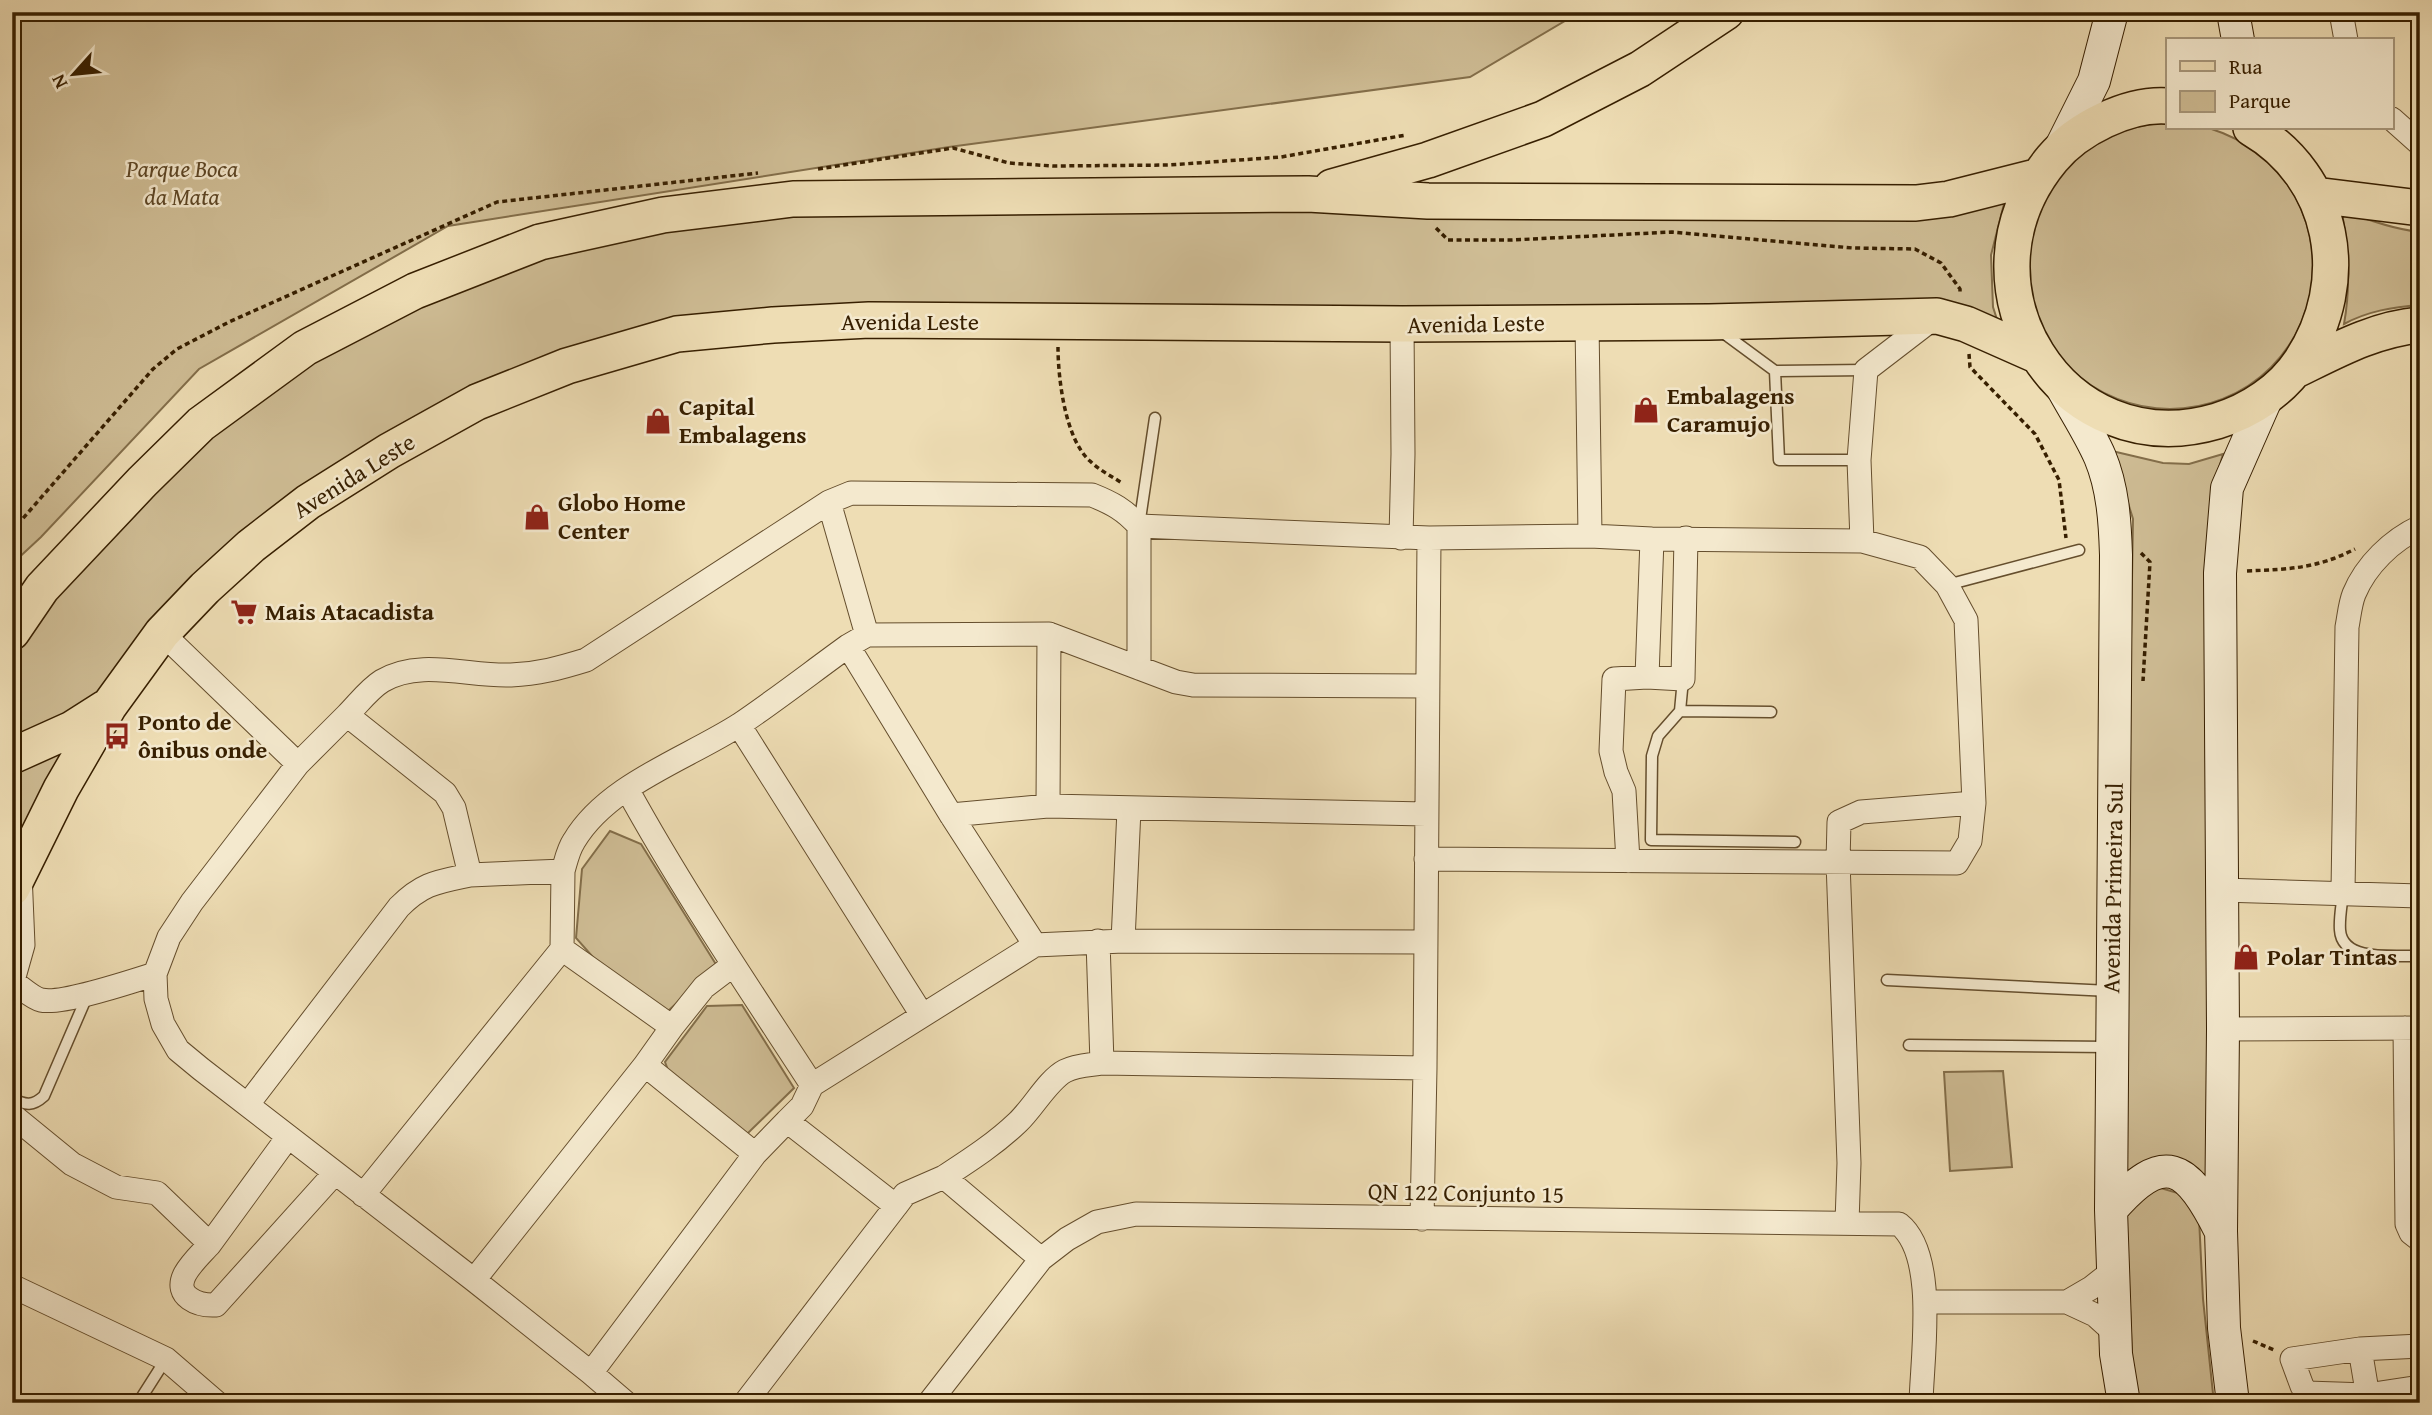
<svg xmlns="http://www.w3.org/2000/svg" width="2432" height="1415" viewBox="0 0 2432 1415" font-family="'Gentium Book Plus',serif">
<rect width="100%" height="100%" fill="#eeddb4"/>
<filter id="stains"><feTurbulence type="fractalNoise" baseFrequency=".00286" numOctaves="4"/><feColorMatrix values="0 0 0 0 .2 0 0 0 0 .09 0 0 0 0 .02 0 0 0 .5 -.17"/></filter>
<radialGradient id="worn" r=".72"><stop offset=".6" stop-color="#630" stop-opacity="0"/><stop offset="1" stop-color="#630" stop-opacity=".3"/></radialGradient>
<path fill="#cfbd95" stroke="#836e4a" stroke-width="2" d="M12,12H1580L1470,77L949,147L448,226L199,369L41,537L12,564Z
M2027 266a143 143 0 1 1 286 0a143 143 0 1 1-286 0Z
M2028,164L2004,204L1991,255L1993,307L2002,335L1963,327L868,319L563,358L252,549L117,711L12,757V629L138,478L413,285L792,202L1916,215Z
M2341,209C2367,220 2392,229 2420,232V305C2393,307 2368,311 2344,324C2351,285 2349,248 2341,209Z
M2112,451L2163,463L2189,464L2223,454L2212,494L2211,1185L2122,1179L2133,519Z
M114,715L12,892V760Z
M610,831L641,844L717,966L667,1012L623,991L576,938L582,869Z
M742,1005L794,1088L747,1134L671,1078L665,1062L707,1006Z
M2003,1071L2012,1167L1950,1171L1944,1072Z
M2154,1186L2181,1194L2199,1218L2203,1299L2214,1403H2134L2126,1213Z"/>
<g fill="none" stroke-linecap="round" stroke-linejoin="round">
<g stroke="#654e2d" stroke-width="13">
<path id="lane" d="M1722,332L1775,371L1866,370
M1775,371L1779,460H1859
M1139,526L1155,418
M1947,585L2079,550
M1683,679L1680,711L1771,712
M1680,711L1658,736L1652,756L1651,840L1795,842
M2343,892C2342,904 2339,918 2340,930C2342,963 2396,955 2420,956
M1887,980L2110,991
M1909,1045L2109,1047
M12,1098C26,1106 33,1106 44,1096L88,994
M138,1403L166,1359"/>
</g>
<g stroke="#654e2d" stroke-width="25">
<path id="street" d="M2341,12L2346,40
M2392,119L2420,144
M1587,322L1590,536
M1401,538L1403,454L1402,324
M1862,541L1859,460L1866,370L1935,317
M162,633L298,764
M867,635L1049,634L1176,682L1193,685L1427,686
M848,646L951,815L1035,945L1123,941L1426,942
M1139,668V526
M1647,677L1652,539
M347,715C358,704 369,689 382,681C420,658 470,677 511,675C538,674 560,668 586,660L829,502L851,493L1092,495C1112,503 1125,510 1139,526L1429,538L1425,1068L1422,1219
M739,725L922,1015
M627,789C683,891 749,988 812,1085
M1048,806L1049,634
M951,815L1048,806L1426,814
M1426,859L1957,863L1970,841L1974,803L1966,620L1947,585L1920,557L1862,541L1652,539L1590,536L1429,538
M1628,861L1624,791L1616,772L1611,751L1614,679L1647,677L1683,679L1686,538
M563,871C566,861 568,850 574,841C607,785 686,759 739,725C776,700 812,672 848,646L867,635L829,502
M2222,890L2420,896
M2343,892L2347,627C2349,617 2350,604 2354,594C2366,565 2392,540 2420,527
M1098,941L1102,1063
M1123,941L1129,809
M562,949L672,1027L645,1065L755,1154L787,1121L896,1206L905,1194L944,1177L1041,1259
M13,982C21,987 32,998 41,1000C61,1005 133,981 155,974
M12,984L23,945L20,873
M672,1027L704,987L733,965
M2405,1028L2407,1224L2411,1233L2420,1240
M2223,1029L2420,1028
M248,1104L399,907C423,883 437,882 470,875
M12,1115L72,1164L116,1187L157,1193L210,1244L288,1137
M787,1121L802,1106L812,1085L1035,945
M944,1177C970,1160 995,1144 1018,1122C1033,1108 1048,1080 1065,1071C1076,1065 1090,1065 1102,1063L1425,1068
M363,1195L562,949L563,871L470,875L454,808L445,793L347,715L298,764L192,902L169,937L155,974L156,999L163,1024L178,1050L201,1069L474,1280L591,1373L626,1403
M1847,1223L1849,1163L1838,862L1839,822L1861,812L1974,803
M210,1244C202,1253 191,1263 185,1274C173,1297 199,1306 216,1305L334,1174
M474,1280L645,1065
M12,1286L166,1359L217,1403
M1925,1302H2067L2095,1315L2116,1334
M2067,1302L2091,1288L2114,1270
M2360,1349L2292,1359L2302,1386L2307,1393L2367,1395L2420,1387
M591,1373L755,1154
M745,1403L896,1206
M929,1403L1041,1259L1067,1239L1097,1222L1136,1214L1899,1224C1938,1255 1922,1356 1921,1403
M2369,1403L2360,1349L2420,1346"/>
</g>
<g stroke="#371f00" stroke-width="34">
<path id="secondary" d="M2233,12L2238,40
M2060,149L2094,81L2112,12
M2060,384C2073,408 2089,432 2100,457C2113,488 2115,522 2116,555L2111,1210L2116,1354L2124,1403
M2111,1210C2164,1149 2187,1164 2220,1230
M2233,1403L2224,1328L2221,1231L2223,1029L2220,573L2227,488L2267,397"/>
</g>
<g stroke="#371f00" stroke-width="38">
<path id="primary" d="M2168,106C2128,103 2077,129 2052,159C1948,284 2062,467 2217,421C2250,411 2282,390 2301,361C2354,281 2335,177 2251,128
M1332,187L1428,160L1543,119L1640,69L1726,12
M2315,195L2420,208
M2294,371C2335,351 2374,329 2420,325
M12,632L42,588L142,482L201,424L305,348L415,291L540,242L663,215L793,199L1308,194L1428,201L1916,203L1949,199L2036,177
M12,756L72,729L105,708
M12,888L61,789L109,706L162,633L205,588L251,546L308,502L389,451L477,402L567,366L677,334L773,325L869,320L1402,324L1709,322L1937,316L1966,324L2036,355"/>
</g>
<path stroke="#371f00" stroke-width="3.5" stroke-dasharray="5 3.5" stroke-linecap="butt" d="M818,169L953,148L1009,163L1053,166L1169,165L1281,157L1406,135
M1436,228L1448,240H1512L1672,232L1853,248L1915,249L1941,263L1960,289V295
M1058,347C1058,378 1065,439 1090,461C1099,470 1111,476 1122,483
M1969,354L1970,367L2035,434L2059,480L2066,538
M12,531L153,369L177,349L229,322L497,202L758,173
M2141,553L2150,562L2143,681
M2247,571C2289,569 2316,569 2355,549
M2253,1341L2274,1350"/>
<use href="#lane" stroke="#f4e9ce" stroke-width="10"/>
<use href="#street" stroke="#f4e9ce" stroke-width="23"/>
<use href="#secondary" stroke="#f4e9ce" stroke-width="32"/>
<use href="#primary" stroke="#eeddb4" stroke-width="35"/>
</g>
<defs>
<g id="shop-bare" transform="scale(2.1)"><path d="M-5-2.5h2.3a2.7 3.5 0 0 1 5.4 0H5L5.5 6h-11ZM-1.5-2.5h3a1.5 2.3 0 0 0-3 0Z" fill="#8f2418" stroke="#f4e9ce" stroke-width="2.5" paint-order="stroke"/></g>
<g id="supermarket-bare" transform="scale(2.1)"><path d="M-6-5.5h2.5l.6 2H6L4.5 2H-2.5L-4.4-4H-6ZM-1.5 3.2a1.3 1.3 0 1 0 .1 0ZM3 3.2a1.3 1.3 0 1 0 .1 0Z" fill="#8f2418" stroke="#f4e9ce" stroke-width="2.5" paint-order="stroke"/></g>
<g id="bus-bare" transform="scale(2.1)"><path d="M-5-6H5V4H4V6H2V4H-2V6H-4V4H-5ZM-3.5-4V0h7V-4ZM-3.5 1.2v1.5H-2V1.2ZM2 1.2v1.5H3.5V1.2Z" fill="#8f2418" stroke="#f4e9ce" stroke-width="2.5" paint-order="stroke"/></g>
</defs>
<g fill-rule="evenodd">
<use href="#shop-bare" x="1646" y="410"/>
<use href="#shop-bare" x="658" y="421"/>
<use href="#shop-bare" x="537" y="517"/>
<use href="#supermarket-bare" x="244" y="612"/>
<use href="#bus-bare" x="117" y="736"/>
<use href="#shop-bare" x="2246" y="957"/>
</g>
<g text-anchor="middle" stroke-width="5" stroke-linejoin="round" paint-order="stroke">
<g font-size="24" font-style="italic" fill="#5d4625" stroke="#f4e9ce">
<text x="182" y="177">Parque Boca<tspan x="182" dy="28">da Mata</tspan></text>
</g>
<g font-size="24" fill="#371f00" stroke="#f4e9ce">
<text x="910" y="330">Avenida Leste</text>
<text transform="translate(1476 324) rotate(-1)" y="8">Avenida Leste</text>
<text transform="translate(354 476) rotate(-32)" y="8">Avenida Leste</text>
<text transform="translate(2113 888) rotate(-89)" y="8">Avenida Primeira Sul</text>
<text transform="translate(1466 1193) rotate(1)" y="8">QN 122 Conjunto 15</text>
</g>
<g font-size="24" font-weight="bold" fill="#371f00" stroke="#f4e9ce" text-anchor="start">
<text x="1667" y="404">Embalagens<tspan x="1667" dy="28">Caramujo</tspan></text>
<text x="679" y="415">Capital<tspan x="679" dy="28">Embalagens</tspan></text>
<text x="558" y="511">Globo Home<tspan x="558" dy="28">Center</tspan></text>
<text x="265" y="620">Mais Atacadista</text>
<text x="138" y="730">Ponto de<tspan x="138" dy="28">ônibus onde</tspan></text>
<text x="2267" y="965">Polar Tintas</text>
</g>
</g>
<rect width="2432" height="1415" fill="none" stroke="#eeddb4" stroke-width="42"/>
<rect x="14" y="14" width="2404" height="1387" fill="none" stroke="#371f00" stroke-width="3.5"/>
<rect x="21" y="21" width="2390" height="1373" fill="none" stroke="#371f00" stroke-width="2"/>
<rect x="2166" y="38" width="228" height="91" fill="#f4e9ce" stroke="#a8987c" stroke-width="2"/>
<rect x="2180" y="61" width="35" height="10" fill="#eeddb4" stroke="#a8987c" stroke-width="2"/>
<text x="2229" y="74" font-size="21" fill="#371f00">Rua</text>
<rect x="2180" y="91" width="35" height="21" fill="#cfbd95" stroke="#a8987c" stroke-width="2"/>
<text x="2229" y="108" font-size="21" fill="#371f00">Parque</text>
<g transform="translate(74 74) rotate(243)" stroke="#f4e9ce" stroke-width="5" paint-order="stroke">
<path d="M0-5L12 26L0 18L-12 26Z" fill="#371f00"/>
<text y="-10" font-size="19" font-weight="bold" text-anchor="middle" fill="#371f00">N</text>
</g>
<rect width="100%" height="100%" filter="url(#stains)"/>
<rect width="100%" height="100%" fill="url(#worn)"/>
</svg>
